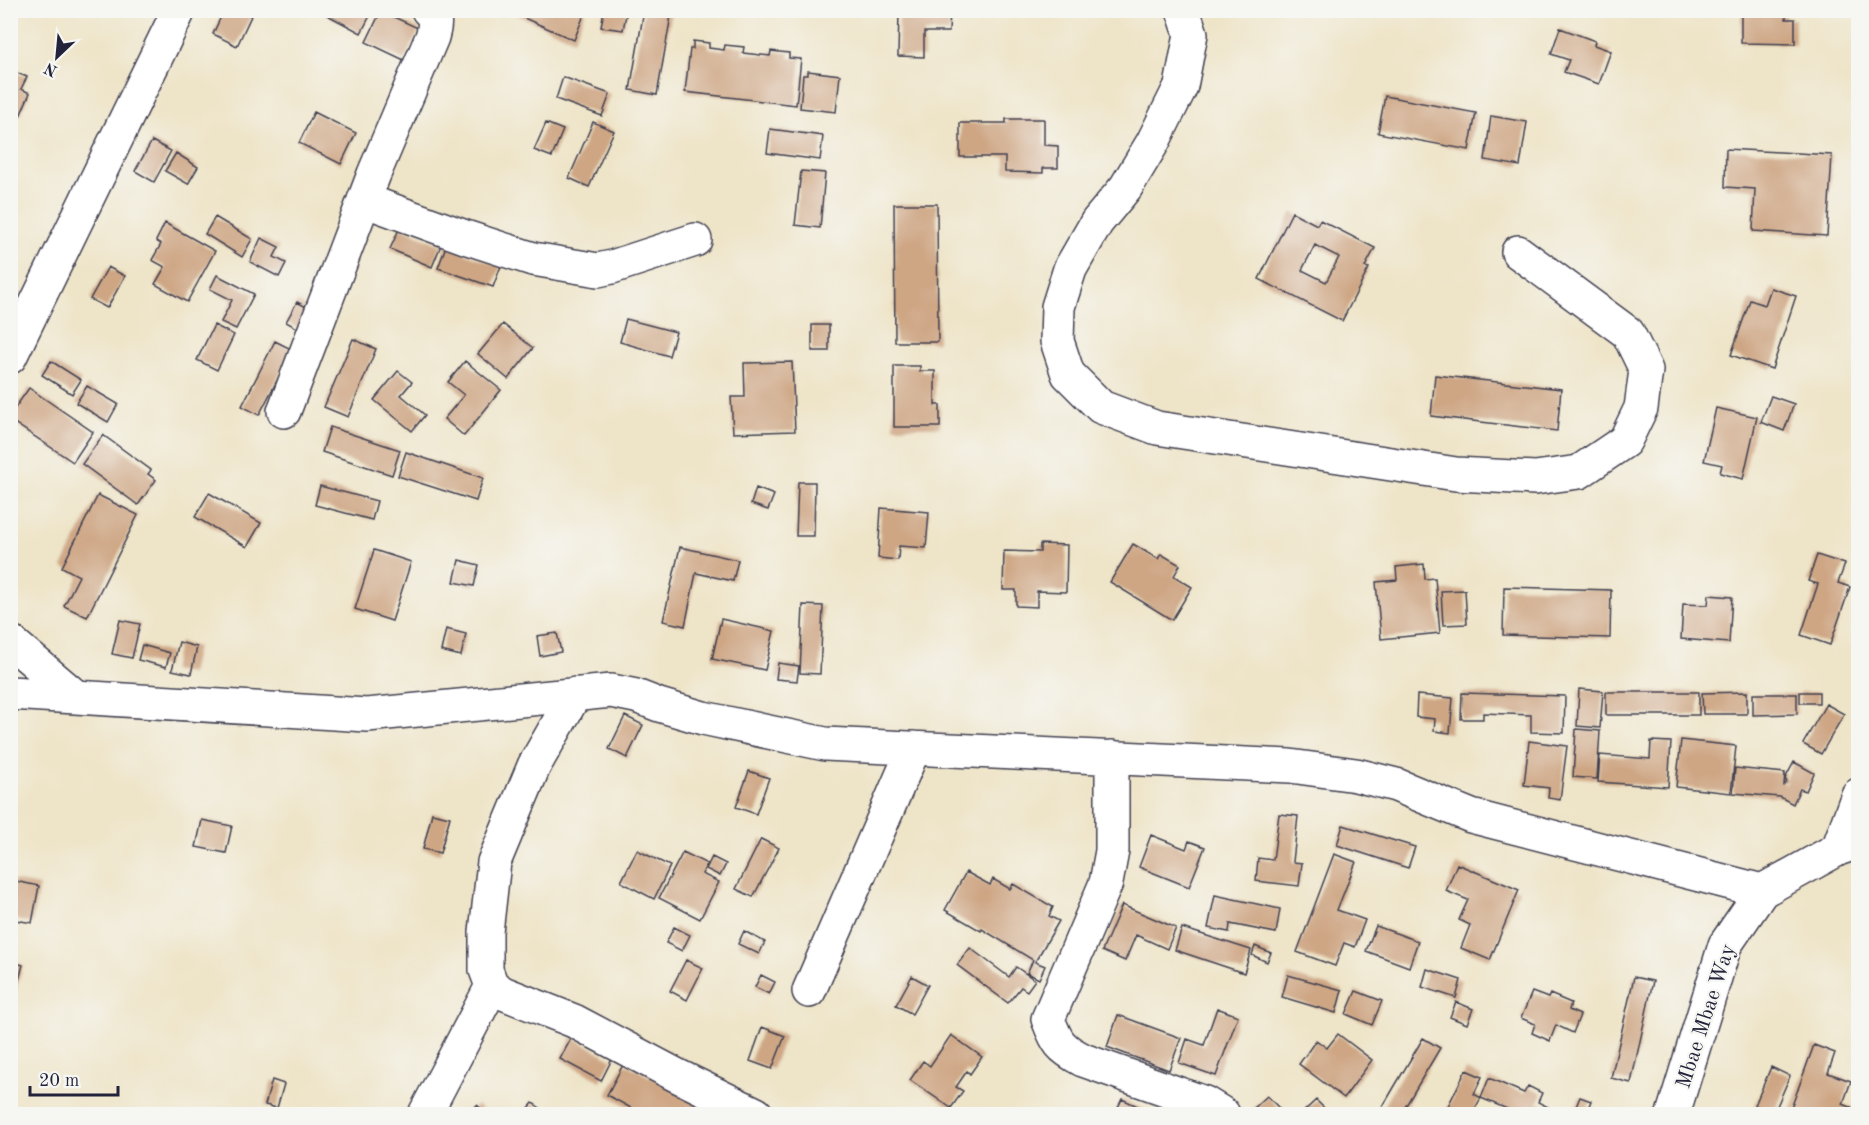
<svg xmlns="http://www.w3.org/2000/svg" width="1869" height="1125" viewBox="0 0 1869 1125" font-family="'Old Standard TT',serif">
<rect width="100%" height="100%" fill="#f6f6f2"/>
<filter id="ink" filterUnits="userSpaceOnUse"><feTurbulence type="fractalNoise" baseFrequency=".0167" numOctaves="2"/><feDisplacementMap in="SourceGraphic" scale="12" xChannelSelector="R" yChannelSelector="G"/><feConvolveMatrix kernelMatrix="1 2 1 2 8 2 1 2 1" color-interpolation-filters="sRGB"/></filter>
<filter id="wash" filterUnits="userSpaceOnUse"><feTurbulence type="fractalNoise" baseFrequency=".008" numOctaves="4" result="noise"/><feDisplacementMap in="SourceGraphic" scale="24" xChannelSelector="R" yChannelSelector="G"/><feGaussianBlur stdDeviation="1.35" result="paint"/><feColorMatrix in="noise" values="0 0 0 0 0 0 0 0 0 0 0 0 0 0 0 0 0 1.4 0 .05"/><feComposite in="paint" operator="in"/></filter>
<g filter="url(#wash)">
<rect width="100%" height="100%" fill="#eee4c8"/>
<g id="blocks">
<path fill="#cea684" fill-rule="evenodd" d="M224,10H240L251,16L237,46L213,34Z
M318,10H373L361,33Z
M506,10H586L574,40Z
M604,10H627L623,30L601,27Z
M644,10H672L657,95L630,90Z
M899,10H950L949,32H924V57L898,56Z
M1741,10H1786V19H1795V44L1741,43Z
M381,11L420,29L404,60L366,42Z
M1560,28L1595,41L1594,45L1611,51L1599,84L1564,72L1569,60L1551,54Z
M693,41L709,43V48L724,50L725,45L744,47L743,53L770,56L771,51L789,53V58L801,59L796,105L685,92L690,49H693Z
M10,70L27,77L21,89L30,93L20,116L10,112Z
M808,71L840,75L836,112L800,108L803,75H808Z
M563,77L610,94L602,116L556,99Z
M1385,96L1476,113L1469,150L1378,133Z
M314,112L356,133L341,164L299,143Z
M1491,116L1527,122L1520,166L1485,160Z
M1006,119H1044V145L1058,146V168H1043V173L1005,172V157H960V123H1006Z
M593,122L614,131L589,187L569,178Z
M546,123L563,130L552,157L534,150Z
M770,129L823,136L820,160L767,153Z
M152,141L171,151L154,182L135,171Z
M1726,149L1832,155L1827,236L1753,231L1755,189L1725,187Z
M176,153L198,167L188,184L165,171Z
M801,171L825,173L820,228L795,225Z
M894,204H937L938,342H895Z
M1292,212L1317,225L1320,220L1375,248L1365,267L1369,268L1342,321L1259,279ZM1315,245L1339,257L1326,282L1302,270Z
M215,217L252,239L242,257L205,234Z
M165,223L215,251L187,302L155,284L165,267L152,260L161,244L156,241Z
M400,227L441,245L432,267L390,249Z
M261,238L279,247L274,257L286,263L279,277L250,262Z
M446,246L501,266L493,287L438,268Z
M108,267L125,276L107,308L90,299Z
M217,275L254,294L236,329L221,322L232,300L210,289Z
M1771,288L1796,296L1772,369L1731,355L1750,300L1765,305Z
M297,302L310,309L299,329L286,322Z
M626,319L676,332L669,356L620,342Z
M503,324L533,348L508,379L478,354Z
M214,325L234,335L217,370L197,360Z
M812,325H829V351H812Z
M353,339L376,349L348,417L324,407Z
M275,341L293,350L259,415L242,406Z
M51,361L81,380L72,394L42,375Z
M465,361L501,390L464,436L444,419L464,395L448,382Z
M792,362L795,431L733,433L731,397H745L744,363Z
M894,366H920V371H935V405H940V427H894Z
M398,371L412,382L401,395L425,415L412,431L374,400Z
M1435,375L1561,389L1557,431L1431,416Z
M87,386L118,404L108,422L76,403Z
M29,388L93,432L73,462L10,420V415Z
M1771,396L1794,404L1784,431L1761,422Z
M1716,408L1757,417L1743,479L1720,473L1722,465L1704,461Z
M330,427L400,450L392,475L322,452Z
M103,435L151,470L148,474L156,480L138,505L82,464Z
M406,452L483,478L476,501L398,476Z
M798,482H815L814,536H796Z
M320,486L377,501L372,520L315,505Z
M756,488L774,495L768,510L751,504Z
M209,493L261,523L247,547L195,517Z
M98,495L138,515L87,617L64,606L79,576L62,567Z
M881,508L929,512L926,548L899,546L898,560L878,558Z
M1040,544L1067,545L1066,592L1037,591V607L1016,606V590H1003L1004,551L1040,552Z
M1133,544L1158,559L1161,554L1180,565L1174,576L1192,587L1172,620L1110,582Z
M680,547L738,560L733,581L696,573L685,626L663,621Z
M374,550L411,562L392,621L355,609Z
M1817,555L1845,564L1838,583L1850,587L1830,645L1801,635L1818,584L1808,581Z
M459,560L479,565L474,586L454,582Z
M1424,564L1425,579L1435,578L1440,633L1381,639L1376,582L1397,580L1396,567Z
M1504,587L1611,590L1610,638L1503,635Z
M1465,590L1467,624L1443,625L1441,591Z
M1709,595L1732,597L1729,643L1681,639L1683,604L1708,605Z
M803,605L823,606L820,674L800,673Z
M721,619L774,631L765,670L712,659Z
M120,620L140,624L132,658L112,654Z
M446,629L466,634L461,656L441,651Z
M557,633L561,652L540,656L537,636Z
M179,642L197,647L191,674L172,670Z
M142,645L170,653L166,667L138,660Z
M778,663L799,666L797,681L776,679Z
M1579,689L1603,691L1600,728L1577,726Z
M1606,692H1699V715H1606Z
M1747,692V714H1703L1702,693Z
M1800,692H1819V703H1800Z
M1462,693L1565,696L1564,733L1531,732V715L1483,713V719H1461Z
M1753,694H1797V714L1753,715Z
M1417,695L1453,698L1450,733L1434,731L1435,719L1416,717Z
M1826,704L1844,714L1821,754L1803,744Z
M625,716L643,725L627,758L609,749Z
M1576,729L1600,731L1597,779L1573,777Z
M1681,740L1736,746L1731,793L1676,787Z
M1529,741L1567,746L1560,800L1548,798L1549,788L1524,785Z
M1651,741L1671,742L1668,787L1598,782L1600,755L1650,759Z
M1794,762L1814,773L1806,791L1800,789L1793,804L1780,797L1733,793L1735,768L1785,773L1784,785L1787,782L1785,779Z
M749,771L769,778L756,814L736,807Z
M432,813L450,817L440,853L423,849Z
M1279,814L1298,816L1293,862L1302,863L1299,886L1256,881L1258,858L1273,860Z
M202,820L232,826L226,853L196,847Z
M1343,825L1415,847L1408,868L1337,845Z
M1151,835L1186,849L1189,841L1205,847L1189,887L1139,867Z
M761,839L779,848L753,897L736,889Z
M637,850L670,866L654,899L621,882Z
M683,852L707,864L702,874L719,882L700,919L659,898Z
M1334,854L1356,862L1337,910L1365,920L1355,947L1344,943L1335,966L1297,952Z
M712,857L726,864L720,876L706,869Z
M1457,864L1519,890L1490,960L1461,948L1470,925L1459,920L1468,900L1446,891Z
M966,872L990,885L993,879L1010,889L1013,884L1053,907L1049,916L1059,921L1035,962L1045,966L1039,979L1027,973L1033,960L982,929L981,931L945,910Z
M10,880L39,886L32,923L10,919Z
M1215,895L1280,909L1276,933L1230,924L1229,932L1208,928Z
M1122,905L1176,928L1167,949L1136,935L1125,961L1102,951Z
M1376,926L1418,941L1409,967L1366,951Z
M674,927L690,935L682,951L666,943Z
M1182,928L1251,950L1244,973L1175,950Z
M744,931L765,942L759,954L738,944Z
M1255,946L1271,953L1267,962L1252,955Z
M970,948L1009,977L1016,967L1035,980L1027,991L1021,987L1008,1003L957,965Z
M686,960L703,968L687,1000L670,991Z
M10,961L23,965L13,1002L10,1001Z
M1427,969L1461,980L1456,998L1422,987Z
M761,975L775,982L769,994L755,987Z
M1288,975L1342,990L1336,1013L1282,997Z
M912,976L928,985L912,1014L896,1005Z
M1634,977L1653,981L1631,1083L1611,1078Z
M1356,991L1382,1001L1372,1025L1346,1014Z
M1532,992L1548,998L1550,994L1571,1003L1569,1010L1580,1015L1573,1033L1556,1025L1550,1041L1532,1033L1535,1024L1521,1018Z
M1456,1002L1473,1009L1467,1024L1450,1017Z
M1217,1008L1238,1016L1216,1076L1179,1063L1187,1039L1204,1045Z
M1118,1015L1181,1038L1169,1070L1107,1047Z
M762,1027L785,1036L772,1069L750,1061Z
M1338,1034L1372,1060L1344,1098L1299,1064L1316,1040L1327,1048Z
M951,1035L982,1057L970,1074L967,1071L956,1087L963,1091L951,1108L910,1080L923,1061L930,1066Z
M572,1037L612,1059L601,1081L560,1059Z
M1423,1038L1440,1048L1401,1114H1381L1379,1113Z
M1814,1045L1835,1053L1828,1073L1851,1081L1843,1104L1858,1110V1114H1789Z
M624,1063L720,1114H642L607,1095Z
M1771,1067L1790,1076L1774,1113L1755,1105Z
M1466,1070L1482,1077L1474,1094L1481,1098L1489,1078L1524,1093L1528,1086L1542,1093L1538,1102L1556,1111L1554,1114H1519L1481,1098L1472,1114H1444Z
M272,1080L284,1084L277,1108L265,1105Z
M1267,1096L1285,1114H1258L1253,1109Z
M1580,1097L1591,1101L1586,1113L1575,1109Z
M1122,1099L1155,1114H1115Z
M1316,1100L1329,1113L1328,1114H1301Z
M533,1103L549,1114H524Z
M477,1105L487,1114H467Z"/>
</g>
</g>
<g filter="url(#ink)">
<use href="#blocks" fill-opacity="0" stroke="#413f50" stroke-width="1.5"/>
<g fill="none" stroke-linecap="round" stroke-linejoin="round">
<g stroke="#413f50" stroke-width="36">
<path id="minor" d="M1183,10L1191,34L1181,86L1153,142L1126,187L1097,222L1070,269L1058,307L1057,341L1068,374L1101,407L1157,428L1456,474L1535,478L1579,472L1625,441L1641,408L1646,370L1628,333L1518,252
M364,200L465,237L533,259L598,270L612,267L695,240
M10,357L179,10
M284,411L374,174L432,37C435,27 437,18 428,10
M10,641L76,697
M10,693L367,715L611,691L636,696L659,705L703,718L825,744L1290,766L1356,775L1396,785L1471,816L1762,891
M575,694L534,766L494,862L486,932V970L492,986L503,993L574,1021L676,1075L756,1114
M1112,757V851L1106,883L1048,1019C1057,1043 1060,1048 1083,1060L1205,1103L1223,1114
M1838,849L1858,795
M809,991L914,748
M425,1114L492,986
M1673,1114L1725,945L1762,891L1838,849L1858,842"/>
</g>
<use href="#minor" stroke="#fff" stroke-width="33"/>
</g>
</g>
<g text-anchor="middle" stroke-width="4.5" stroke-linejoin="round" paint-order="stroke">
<g font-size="21" fill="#22223b" stroke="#f6f6f2">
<text transform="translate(1705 1016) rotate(-72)" y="7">Mbae Mbae Way</text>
</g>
</g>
<rect width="1869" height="1125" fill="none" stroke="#f6f6f2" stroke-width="36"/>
<g transform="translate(57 57) rotate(206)" stroke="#f6f6f2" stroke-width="4.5" paint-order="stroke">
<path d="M0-4.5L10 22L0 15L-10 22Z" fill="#22223b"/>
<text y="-9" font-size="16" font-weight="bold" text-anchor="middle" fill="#22223b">N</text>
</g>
<path d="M30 1086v9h88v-9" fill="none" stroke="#22223b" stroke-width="3"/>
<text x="39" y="1086" font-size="18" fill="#22223b" stroke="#f6f6f2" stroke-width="4.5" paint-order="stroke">20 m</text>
</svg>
